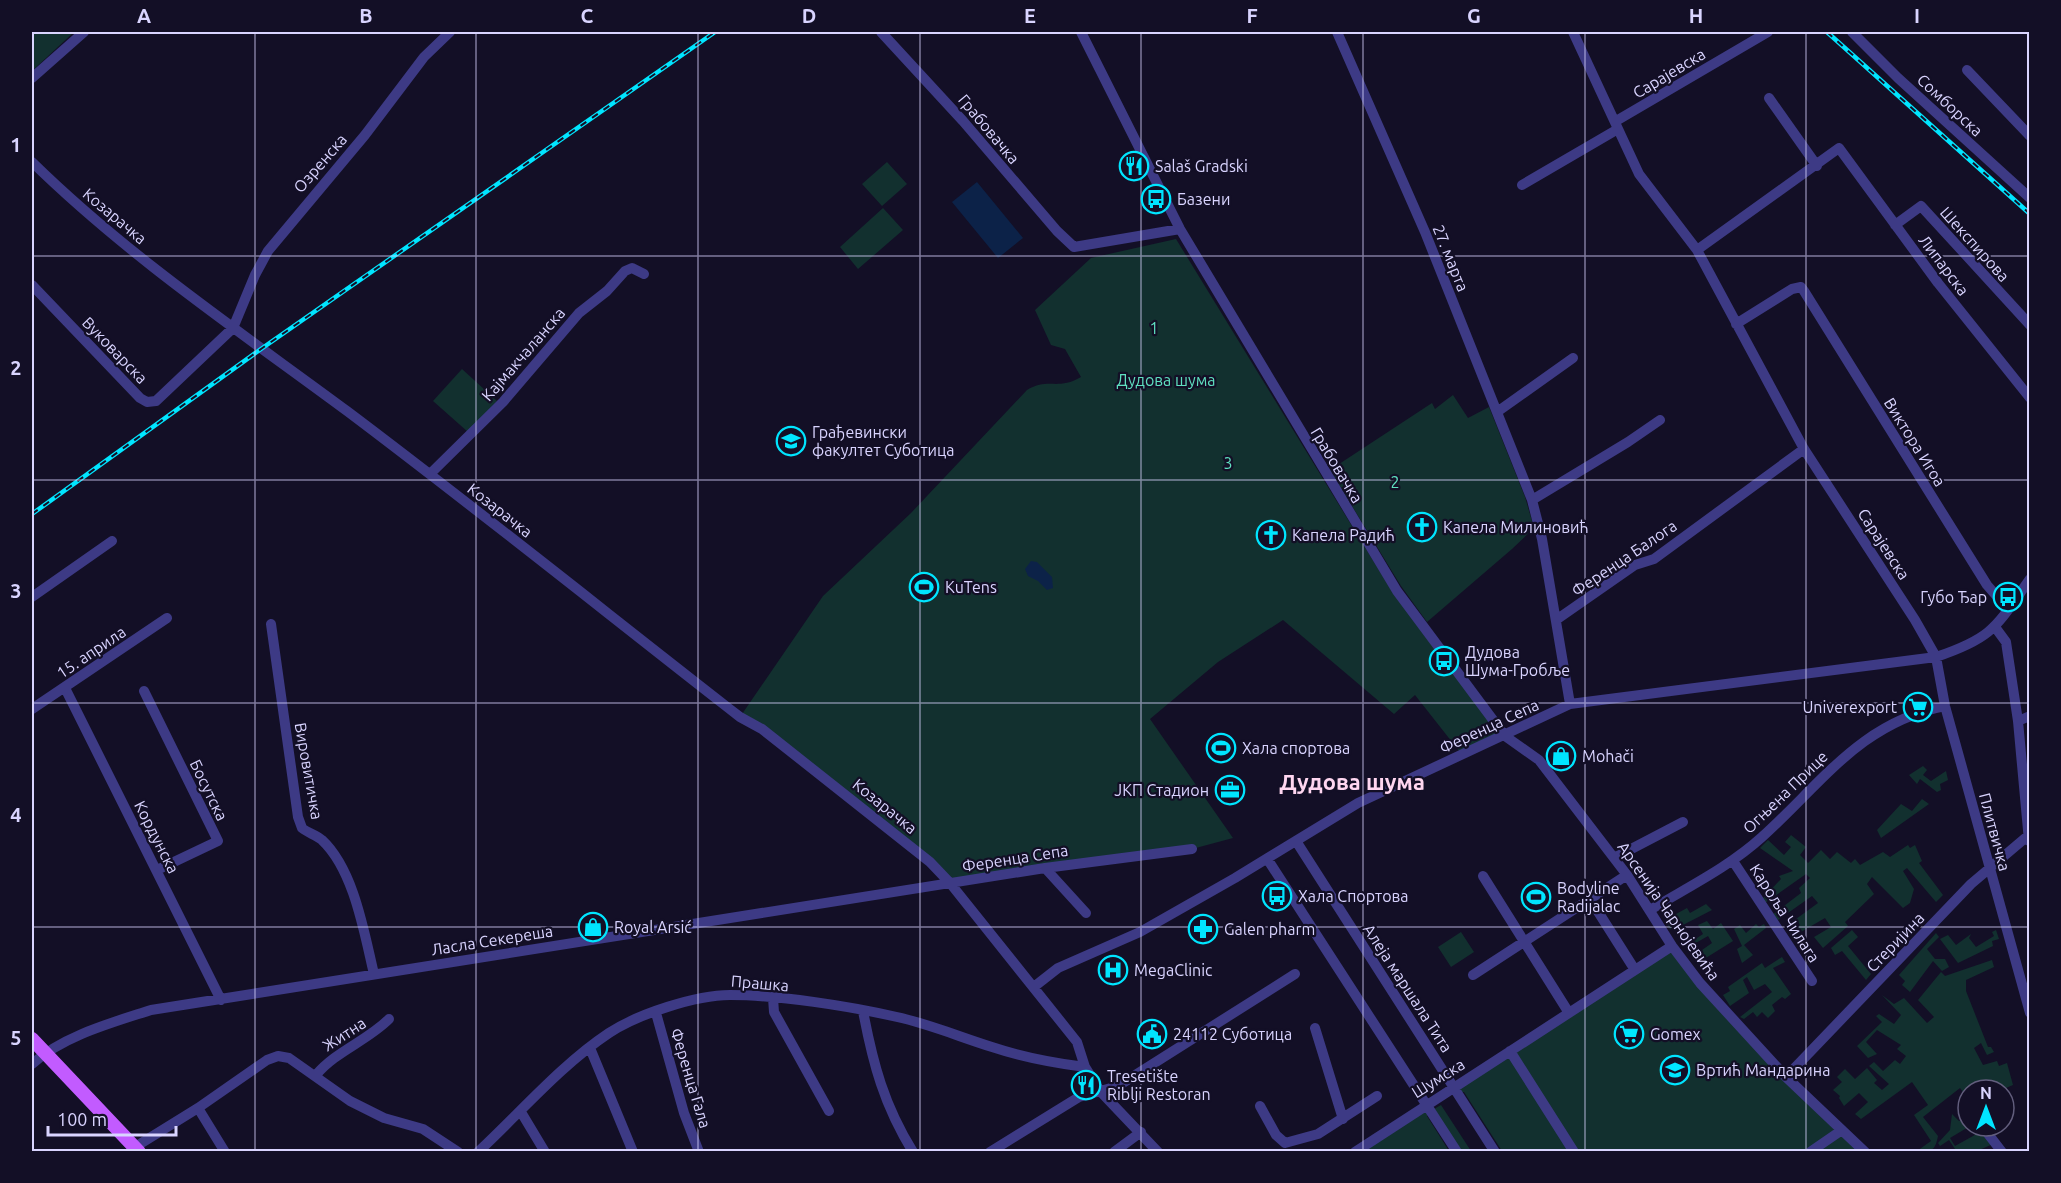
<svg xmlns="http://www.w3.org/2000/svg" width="2061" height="1183" viewBox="0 0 2061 1183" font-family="Ubuntu,sans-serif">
<rect width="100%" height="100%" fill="#130f26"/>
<path fill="#12302f" d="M32,32H74L32,71Z
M887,162L907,184L882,206L862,184Z
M883,208L903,230L858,269L840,247Z
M1176,239L1393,593L1499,734L1463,756L1415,695L1394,714L1283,620L1218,662L1150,719L1233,838L1192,849L950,883L740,717L823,596L911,513L1027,390C1049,377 1057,391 1081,377L1065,349L1051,345L1035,310L1091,258Z
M462,369L497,401L468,432L433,401Z
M1453,395L1468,418L1489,407L1525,497L1534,528L1512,549L1427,622L1401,586L1330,470L1432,403L1435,409Z
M1923,766L1927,770L1923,775L1931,781L1946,771L1948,780L1940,784L1941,790L1937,792L1920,779L1917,784L1909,775Z
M1922,799L1929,804L1881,838L1877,830L1901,804L1912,811Z
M1791,835L1806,847L1800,855L1808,863L1821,850L1830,859L1837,852L1851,863L1855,859L1860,865L1883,852L1890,857L1908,845L1910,848L1915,845L1922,861L1919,863L1943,895L1936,902L1907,868L1903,871L1914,889L1910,903L1903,908L1872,877L1867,884L1874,894L1845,922L1848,926L1823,948L1814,937L1831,927L1825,918L1794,936L1790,932L1800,925L1796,919L1818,903L1812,896L1778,920L1772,915L1801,893L1799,888L1810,878L1806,874L1765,903L1762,899L1781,879L1779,876L1793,871L1760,848L1768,840L1784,855L1791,847L1785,842Z
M1706,904L1712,910L1683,925L1681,923L1670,929L1665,920L1687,908L1690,913Z
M1707,921L1713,929L1721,923L1733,941L1701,961L1699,958L1704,955L1702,950L1712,943L1708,936L1687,948L1685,946L1703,934L1698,925Z
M1756,924L1759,927L1764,924L1766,928L1744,945L1753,955L1742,963L1737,949L1742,946L1734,929L1740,925L1746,933Z
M1852,930L1858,937L1848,946L1871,974L1866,980L1842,951L1835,955L1831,948Z
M1996,930L1999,939L1992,941L1993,946L1958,963L1940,939L1948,935L1956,945L1971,934L1969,938L1976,947L1994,936L1992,932Z
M1461,932L1474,952L1451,967L1438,947Z
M1936,933L1939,937L1927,949L1935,959H1945L1949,967L1942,971L1933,961L1910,992L1902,985L1905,981L1899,975Z
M1672,949L1861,1151H1502L1464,1092H1459L1457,1089Z
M1782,957L1785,962L1773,968L1791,994L1785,999L1782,997L1772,1005L1775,1011L1768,1018L1762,1012L1757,1017L1753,1012L1744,1019L1740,1017L1772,992L1765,984L1754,990L1747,977L1743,980L1749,993L1730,1006L1723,995L1730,991L1728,987L1762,963L1765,968Z
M1992,960L1994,967L1966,980V991L1988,1047H1991L1994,1052L1987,1055L1981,1043L1974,1048L1983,1065L1997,1061L1999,1066L2007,1063L2013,1085L2001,1090H1968V1099L1960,1088L1923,1117L1938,1136C1935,1151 1932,1152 1917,1151L1931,1141L1914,1115L1928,1105L1912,1082L1861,1119L1855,1114L1868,1102L1859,1093L1844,1106L1839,1098L1840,1096L1833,1090L1842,1082L1837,1077L1845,1069L1855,1079L1867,1068L1877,1080L1874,1083L1882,1090L1889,1084L1869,1066L1874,1062L1883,1071L1895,1060L1900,1064L1906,1056L1897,1049L1901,1045L1877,1030L1866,1042L1877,1054L1868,1058L1857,1046L1882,1022L1876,1016L1879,1014L1894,1024L1901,1015L1882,995L1894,1004L1904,998L1927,1023L1934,1017L1918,1000L1941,972L1945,976Z
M1441,1105L1471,1151H1461L1434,1109Z
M1426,1106L1431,1112L1427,1116L1449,1151L1359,1152Z
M1952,1114L1959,1121L1968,1117L1970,1126L1950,1138L1955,1146L1982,1131L1993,1144L1977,1151L1957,1152L1949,1140L1940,1146L1938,1143L1950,1130Z"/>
<path fill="#0c2248" d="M977,182L1023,238L998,258L952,202Z
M1031,561L1037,562L1052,577L1053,588L1047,590L1038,581L1028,576L1025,569Z"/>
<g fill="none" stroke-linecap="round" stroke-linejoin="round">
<path stroke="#3d3a85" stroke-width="10" d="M881,32L963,121L1057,231L1074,247L1180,229
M1081,32L1180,229L1397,591L1505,736L1539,760L1627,875L1672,946L1700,983L1786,1077L1865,1152
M1337,32L1425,232L1532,500L1542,539L1570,704
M1573,32L1639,174L1697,250L1804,449L1915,620L1936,657L1945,706L2030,1013
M1852,32L1898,78L2030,198
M1967,70L2030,136
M32,78L84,32
M1769,98L1817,166
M1616,121L1768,32
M32,162C128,256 239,331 347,411C480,511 609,615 740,717L762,729L930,862L950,883L1077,1042L1085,1067L1100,1091L1158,1152
M1522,185L1618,129
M1895,225L1921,206L2030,325
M1697,250L1839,148L1938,283L2030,398
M32,285L140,398L147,402L156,401L233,328L255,275L268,251L365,135L424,57L450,32
M1736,324L1792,289L1801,287L1804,291L1987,585L2008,609
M1497,412L1573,358
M430,474L503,402L579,313L607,291L625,271L632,268L644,274
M1532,500L1628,442L1660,420
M32,597L112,541
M1556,620L1635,565L1654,559L1804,449
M271,624L298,817L302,828C308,833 316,835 322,840C354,870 364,932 374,974
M1995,627L2006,642L2018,721L2029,841
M65,688L221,1000
M144,691L218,841L157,870
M32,709L167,618
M2018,721L2030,716
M1296,841L1495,1152
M1614,858L1683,822
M1268,860L1457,1152
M1733,861L1812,981
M1045,868L1086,913
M1483,876L1569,1013
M1590,899L1635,970
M1650,910C1688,887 1729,867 1762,837C1821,784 1861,722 1945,706
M1473,975L1627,875
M1035,986L1058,968L1140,932L1235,878L1358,803L1570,704L1936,657C1993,638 1996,627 2030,579
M773,998L774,1012L829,1111
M863,1011C873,1064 884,1105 913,1152
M656,1013L684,1113L699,1152
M1315,1028L1343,1119
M590,1048L633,1152
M1510,1051L1574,1152
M32,1064C63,1036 111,1023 151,1010L1045,868L1192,849
M316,1075C336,1051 367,1041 389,1019
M1786,1077L1971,884L2030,834
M1260,1106L1276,1135L1285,1143L1318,1134L1377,1096
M198,1108L225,1152
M521,1112L545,1152
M1982,1126L2002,1152
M135,1147L198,1108L267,1060L278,1056L289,1058L350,1101L384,1118L423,1129L458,1152
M478,1152C521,1112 561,1065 609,1033C638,1014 696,995 730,995C778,995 849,1006 897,1017C929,1024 960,1037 992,1047C1022,1057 1054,1063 1085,1067
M990,1152L1079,1097L1118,1086L1295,974
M1114,1152L1141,1132
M1355,1152L1672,946
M1810,1152L1842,1130"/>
<path stroke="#c25bff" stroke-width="14" d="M32,1039L139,1152"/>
<g stroke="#00e5ff" stroke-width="4.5">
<path id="rail" d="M1827,32L2030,214
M32,514L261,349L715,32"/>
</g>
<use href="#rail" stroke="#130f26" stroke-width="2" stroke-dasharray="7" stroke-linecap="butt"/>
</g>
<path fill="none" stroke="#d9d4ff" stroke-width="1.5" stroke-opacity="0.55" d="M255,32V1152M476,32V1152M698,32V1152M920,32V1152M1141,32V1152M1363,32V1152M1585,32V1152M1806,32V1152M32,256H2030M32,480H2030M32,703H2030M32,927H2030"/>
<defs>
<g id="restaurant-ring" transform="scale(1.5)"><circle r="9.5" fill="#130f26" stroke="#00e5ff" stroke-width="1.5"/><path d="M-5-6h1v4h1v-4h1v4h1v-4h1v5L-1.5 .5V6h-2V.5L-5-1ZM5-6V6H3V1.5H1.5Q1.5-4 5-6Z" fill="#00e5ff"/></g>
<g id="bus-ring" transform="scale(1.5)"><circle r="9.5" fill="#130f26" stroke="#00e5ff" stroke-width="1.5"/><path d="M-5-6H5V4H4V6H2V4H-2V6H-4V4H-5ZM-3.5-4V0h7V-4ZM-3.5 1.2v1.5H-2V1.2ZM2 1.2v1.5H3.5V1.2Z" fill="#00e5ff"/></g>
<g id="university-ring" transform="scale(1.5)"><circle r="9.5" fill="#130f26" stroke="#00e5ff" stroke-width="1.5"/><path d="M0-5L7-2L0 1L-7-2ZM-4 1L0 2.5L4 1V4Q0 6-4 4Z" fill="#00e5ff"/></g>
<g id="church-ring" transform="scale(1.5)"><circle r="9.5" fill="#130f26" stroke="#00e5ff" stroke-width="1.5"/><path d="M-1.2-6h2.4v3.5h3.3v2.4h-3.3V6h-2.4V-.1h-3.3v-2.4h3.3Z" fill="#00e5ff"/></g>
<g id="stadium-ring" transform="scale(1.5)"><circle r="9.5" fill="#130f26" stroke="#00e5ff" stroke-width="1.5"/><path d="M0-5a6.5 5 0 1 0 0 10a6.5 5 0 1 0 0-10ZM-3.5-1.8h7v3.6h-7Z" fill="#00e5ff"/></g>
<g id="supermarket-ring" transform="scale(1.5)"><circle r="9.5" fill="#130f26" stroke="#00e5ff" stroke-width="1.5"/><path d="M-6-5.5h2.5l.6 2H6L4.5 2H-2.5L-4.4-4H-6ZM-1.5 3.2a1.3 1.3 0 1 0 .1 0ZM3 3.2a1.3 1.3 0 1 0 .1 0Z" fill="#00e5ff"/></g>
<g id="shop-ring" transform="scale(1.5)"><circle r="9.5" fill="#130f26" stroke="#00e5ff" stroke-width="1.5"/><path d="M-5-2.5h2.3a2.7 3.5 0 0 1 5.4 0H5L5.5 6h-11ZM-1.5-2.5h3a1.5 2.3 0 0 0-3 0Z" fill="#00e5ff"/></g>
<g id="office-ring" transform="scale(1.5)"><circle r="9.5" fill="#130f26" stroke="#00e5ff" stroke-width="1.5"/><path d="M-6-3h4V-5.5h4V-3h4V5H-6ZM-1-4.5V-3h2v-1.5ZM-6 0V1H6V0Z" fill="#00e5ff"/></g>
<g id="pharmacy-ring" transform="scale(1.5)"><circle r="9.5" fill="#130f26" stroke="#00e5ff" stroke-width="1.5"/><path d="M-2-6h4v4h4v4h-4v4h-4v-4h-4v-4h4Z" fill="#00e5ff"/></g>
<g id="hospital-ring" transform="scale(1.5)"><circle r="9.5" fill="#130f26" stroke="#00e5ff" stroke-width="1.5"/><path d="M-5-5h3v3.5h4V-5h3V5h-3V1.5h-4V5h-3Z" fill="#00e5ff"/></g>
<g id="civic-ring" transform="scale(1.5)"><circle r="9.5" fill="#130f26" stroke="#00e5ff" stroke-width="1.5"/><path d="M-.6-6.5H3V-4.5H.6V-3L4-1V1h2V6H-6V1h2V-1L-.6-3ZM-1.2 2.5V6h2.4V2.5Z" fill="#00e5ff"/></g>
<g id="school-ring" transform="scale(1.5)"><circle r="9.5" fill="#130f26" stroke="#00e5ff" stroke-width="1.5"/><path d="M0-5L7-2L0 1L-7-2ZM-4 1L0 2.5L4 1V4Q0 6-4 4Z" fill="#00e5ff"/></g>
</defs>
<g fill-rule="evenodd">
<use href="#restaurant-ring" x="1134" y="166"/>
<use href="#bus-ring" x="1156" y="199"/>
<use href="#university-ring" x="791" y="441"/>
<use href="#church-ring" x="1422" y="527"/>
<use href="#church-ring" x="1271" y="535"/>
<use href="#stadium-ring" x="924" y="587"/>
<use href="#bus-ring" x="2008" y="597"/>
<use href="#bus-ring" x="1444" y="661"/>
<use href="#supermarket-ring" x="1918" y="707"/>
<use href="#stadium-ring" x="1221" y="748"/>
<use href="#shop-ring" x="1561" y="756"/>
<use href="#office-ring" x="1230" y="790"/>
<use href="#bus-ring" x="1277" y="896"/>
<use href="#stadium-ring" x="1536" y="897"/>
<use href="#shop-ring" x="593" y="927"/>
<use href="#pharmacy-ring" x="1203" y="929"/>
<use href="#hospital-ring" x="1113" y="970"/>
<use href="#civic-ring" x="1152" y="1034"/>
<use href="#supermarket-ring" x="1629" y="1034"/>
<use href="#school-ring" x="1675" y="1070"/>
<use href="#restaurant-ring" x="1086" y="1085"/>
</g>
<g text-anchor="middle" stroke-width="4.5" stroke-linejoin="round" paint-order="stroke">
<g font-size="16" fill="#d9d4ff" stroke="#130f26">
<text transform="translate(1669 73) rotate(-31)" y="6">Сарајевска</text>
<text transform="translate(1950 105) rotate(43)" y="6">Сомборска</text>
<text transform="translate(989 129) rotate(50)" y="6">Грабовачка</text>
<text transform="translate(320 163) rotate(-49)" y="6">Озренска</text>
<text transform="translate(115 216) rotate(40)" y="6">Козарачка</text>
<text transform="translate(1975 244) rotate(48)" y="6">Шекспирова</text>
<text transform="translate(1451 258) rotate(68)" y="6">27. марта</text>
<text transform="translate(1944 265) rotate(53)" y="6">Липарска</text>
<text transform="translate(115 350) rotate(46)" y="6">Вуковарска</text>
<text transform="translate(523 354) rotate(-49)" y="6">Кајмакчаланска</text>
<text transform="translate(1915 442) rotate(58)" y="6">Виктора Игоа</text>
<text transform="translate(1337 465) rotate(59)" y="6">Грабовачка</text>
<text transform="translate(500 510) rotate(38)" y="6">Козарачка</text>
<text transform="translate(1884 544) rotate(57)" y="6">Сарајевска</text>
<text transform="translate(1624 558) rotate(-34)" y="6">Ференца Балога</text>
<text transform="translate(91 652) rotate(-34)" y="6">15. априла</text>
<text transform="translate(1489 726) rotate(-25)" y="6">Ференца Сепа</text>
<text transform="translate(309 771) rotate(80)" y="6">Вировитичка</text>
<text transform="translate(209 790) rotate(64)" y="6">Босутска</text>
<text transform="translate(1785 792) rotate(-44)" y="6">Огњена Прице</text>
<text transform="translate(885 806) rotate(39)" y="6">Козарачка</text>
<text transform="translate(1995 832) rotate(75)" y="6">Плитвичка</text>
<text transform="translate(157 837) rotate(63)" y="6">Кордунска</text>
<text transform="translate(1015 858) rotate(-9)" y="6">Ференца Сепа</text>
<text transform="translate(1669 911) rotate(55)" y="6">Арсенија Чарнојевића</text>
<text transform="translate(1785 913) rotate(57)" y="6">Кароља Чилага</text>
<text transform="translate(492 940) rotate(-9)" y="6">Ласла Секереша</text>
<text transform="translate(1895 942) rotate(-46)" y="6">Стеријина</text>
<text transform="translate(760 983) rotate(5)" y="6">Прашка</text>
<text transform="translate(1408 988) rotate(57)" y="6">Алеја маршала Тита</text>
<text transform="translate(344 1034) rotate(-33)" y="6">Житна</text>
<text transform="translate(691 1078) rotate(73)" y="6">Ференца Гала</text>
<text transform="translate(1438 1078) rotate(-32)" y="6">Шумска</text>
</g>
<g font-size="16" fill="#d9d4ff" stroke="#130f26" text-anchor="start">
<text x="1155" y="172">Salaš Gradski</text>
<text x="1177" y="205">Базени</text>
<text x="812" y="438">Грађевински<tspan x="812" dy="18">факултет Суботица</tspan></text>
<text x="1443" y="533">Капела Милиновић</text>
<text x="1292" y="541">Капела Радић</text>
<text x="945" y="593">KuTens</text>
<text x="1987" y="603" text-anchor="end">Губо Ђар</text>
<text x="1465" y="658">Дудова<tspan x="1465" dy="18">Шума-Гробље</tspan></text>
<text x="1897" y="713" text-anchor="end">Univerexport</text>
<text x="1242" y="754">Хала спортова</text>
<text x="1582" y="762">Mohači</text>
<text x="1209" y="796" text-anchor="end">ЈКП Стадион</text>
<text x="1557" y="894">Bodyline<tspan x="1557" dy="18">Radijalac</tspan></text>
<text x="1298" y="902">Хала Спортова</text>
<text x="614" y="933">Royal Arsić</text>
<text x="1224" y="935">Galen pharm</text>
<text x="1134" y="976">MegaClinic</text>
<text x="1173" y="1040">24112 Суботица</text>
<text x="1650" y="1040">Gomex</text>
<text x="1696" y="1076">Вртић Мандарина</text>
<text x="1107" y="1082">Tresetište<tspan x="1107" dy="18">Riblji Restoran</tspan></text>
</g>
<g font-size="16" fill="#5fe0c0" stroke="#130f26">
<text x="1154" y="334">1</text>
<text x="1166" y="386">Дудова шума</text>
<text x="1228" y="469">3</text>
<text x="1395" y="488">2</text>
</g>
<g font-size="22" font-weight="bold" fill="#ffd6f0" stroke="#130f26">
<text x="1352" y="790">Дудова шума</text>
</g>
</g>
<rect width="2061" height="1183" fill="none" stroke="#130f26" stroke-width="66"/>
<g transform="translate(1986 1108)"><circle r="28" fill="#130f26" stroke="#625e7d" stroke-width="1.5"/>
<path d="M0-4.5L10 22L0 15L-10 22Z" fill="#00e5ff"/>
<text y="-9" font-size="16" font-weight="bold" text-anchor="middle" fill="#d9d4ff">N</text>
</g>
<path d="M48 1126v9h128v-9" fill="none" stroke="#d9d4ff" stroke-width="3"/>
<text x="57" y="1126" font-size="18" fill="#d9d4ff" stroke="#130f26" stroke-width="4.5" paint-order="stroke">100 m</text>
<rect x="33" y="33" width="1995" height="1117" fill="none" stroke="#d9d4ff" stroke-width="2"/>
<g font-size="20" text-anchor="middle" font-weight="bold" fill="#d9d4ff">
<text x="144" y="23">A</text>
<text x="366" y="23">B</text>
<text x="587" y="23">C</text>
<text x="809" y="23">D</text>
<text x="1030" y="23">E</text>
<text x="1252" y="23">F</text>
<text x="1474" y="23">G</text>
<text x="1696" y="23">H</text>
<text x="1917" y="23">I</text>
<text x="16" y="152">1</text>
<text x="16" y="375">2</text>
<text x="16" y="598">3</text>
<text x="16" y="822">4</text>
<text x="16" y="1045">5</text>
</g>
</svg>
